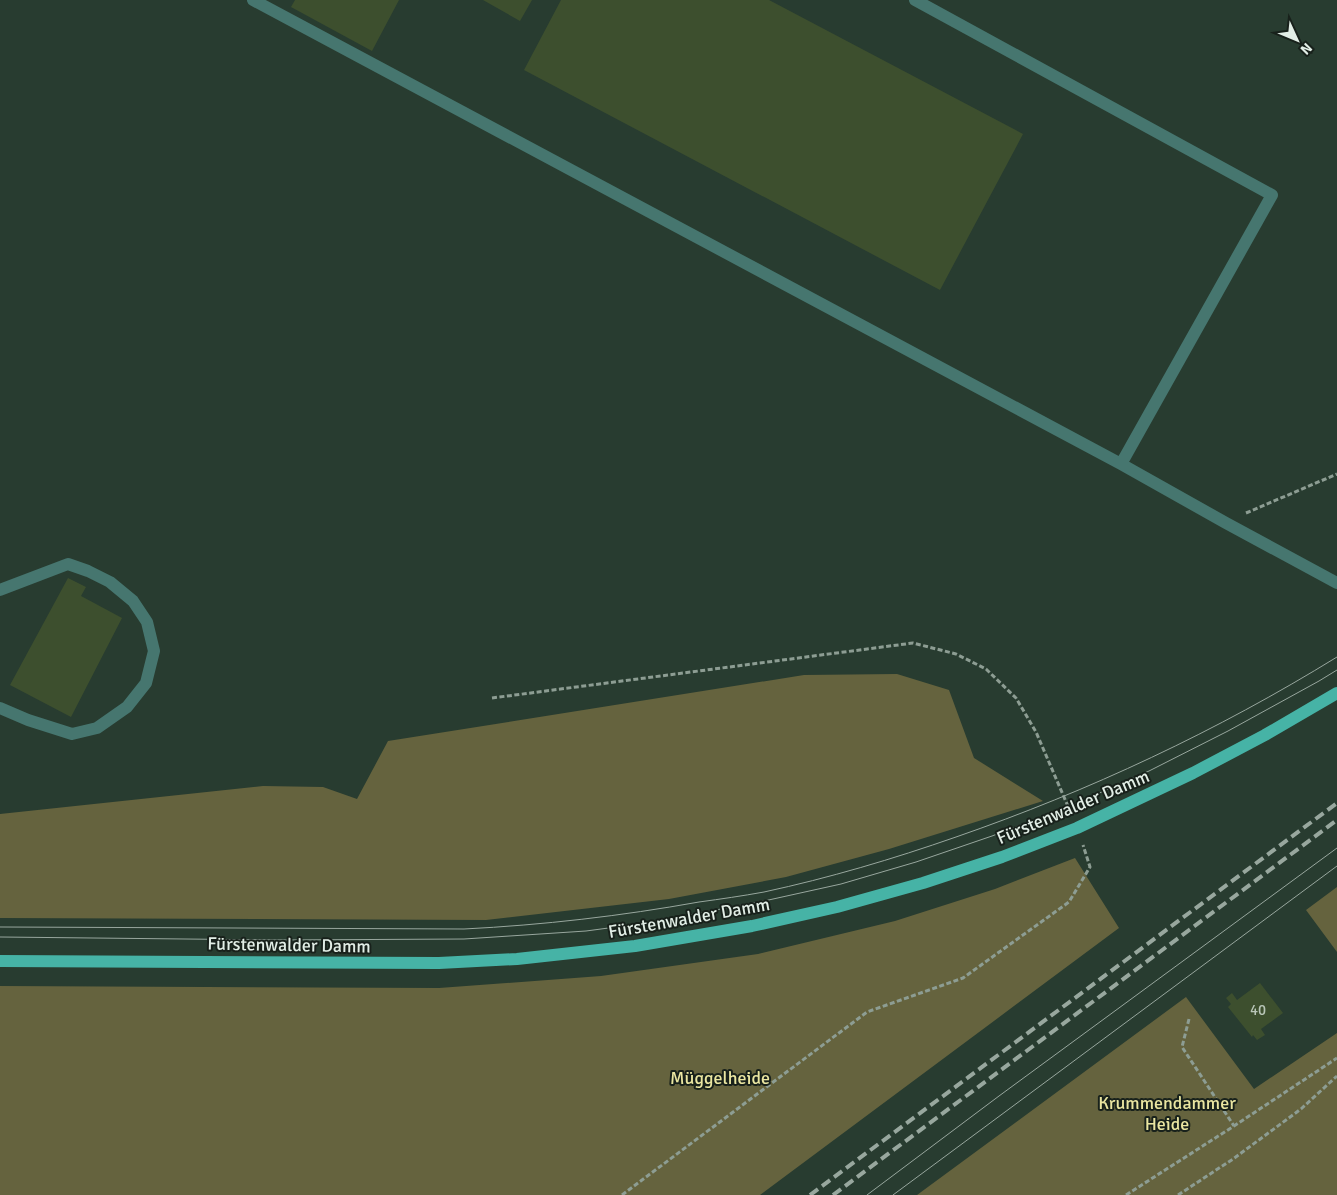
<svg xmlns="http://www.w3.org/2000/svg" width="1337" height="1195" viewBox="0 0 1337 1195" font-family="Signika,sans-serif">
<rect width="100%" height="100%" fill="#283c30"/>
<path fill="#65633e" d="M897,674L949,690L974,758L1043,801L889,849L786,877L669,899L486,920L0,918V814L263,786L323,787L357,799L388,741L804,675Z
M1075,858L1119,928L760,1195H0V986L439,988L601,976L758,954L895,921L995,889Z
M1337,887V952L1306,910Z
M1186,997L1254,1089L1337,1033V1195H917Z"/>
<path fill="#3d4f2e" d="M295,0H399L372,51L291,7Z
M483,0H532L520,21Z
M561,0H769L1023,134L940,290L524,70Z
M68,578L86,587L81,596L122,618L71,717L10,685Z
M1260,983L1283,1013L1261,1029L1265,1035L1257,1040L1253,1035L1252,1037L1228,1007L1231,1004L1226,998L1232,993L1237,1000Z"/>
<g fill="none" stroke-linecap="round" stroke-linejoin="round">
<path stroke="#8d9d93" stroke-width="3" stroke-dasharray="5 2.5" stroke-linecap="butt" d="M1246,513L1337,474
M492,698L913,643L956,654L986,669L1016,698L1036,732L1070,811
M1189,1019L1182,1047L1234,1126
M622,1195L867,1012L963,978L1069,902L1090,867L1083,845
M1126,1195L1234,1126L1337,1058
M1178,1195L1233,1159L1301,1109L1337,1076"/>
<path stroke="#46766f" stroke-width="12" d="M253,0L1121,464L1226,523L1337,583
M915,0L1272,195L1121,464
M0,590L68,564L88,571L110,582L133,601L147,622L154,651L146,683L127,707L97,728L72,734L28,720L0,708"/>
<path stroke="#46b3a6" stroke-width="12" d="M0,961L439,963L517,959L635,946L752,926L837,907L923,883L1002,857L1077,828L1193,773L1265,735L1337,693"/>
<path stroke="#98a79e" stroke-width="1" d="M0,927L464,929C543,925 621,916 699,902C721,899 742,896 764,892C829,878 893,859 956,837C1089,791 1217,731 1337,657
M0,937L276,940L464,939L586,931L646,923L764,901L841,884L916,862L992,836L1068,807L1149,771L1228,731L1319,681L1337,670
M867,1195L999,1096L1337,848
M893,1195L1337,866"/>
<path stroke="#98a79e" stroke-width="4" stroke-dasharray="10 5" stroke-linecap="butt" d="M810,1195L1337,803
M833,1195L1337,820"/>
</g>
<g text-anchor="middle" stroke-width="4" stroke-linejoin="round" paint-order="stroke">
<g font-size="15" fill="#b9c6b8">
<text x="1258" y="1015">40</text>
</g>
<g font-size="18" fill="#e2eee6" stroke="#18211b">
<text transform="translate(1073 807) rotate(-23)" y="6">Fürstenwalder Damm</text>
<text transform="translate(689 918) rotate(-10)" y="6">Fürstenwalder Damm</text>
<text transform="translate(289 945) rotate(1)" y="6">Fürstenwalder Damm</text>
</g>
<g font-size="18" fill="#eae6a1" stroke="#18211b">
<text x="720" y="1084">Müggelheide</text>
<text x="1167" y="1109">Krummendammer<tspan x="1167" dy="21">Heide</tspan></text>
</g>
</g>
<g transform="translate(1297 40) rotate(134)" stroke="#18211b" stroke-width="4" paint-order="stroke">
<path d="M0-4L9 19L0 12L-9 19Z" fill="#e2eee6"/>
<text y="-8" font-size="14" font-weight="bold" text-anchor="middle" fill="#e2eee6">N</text>
</g>
</svg>
